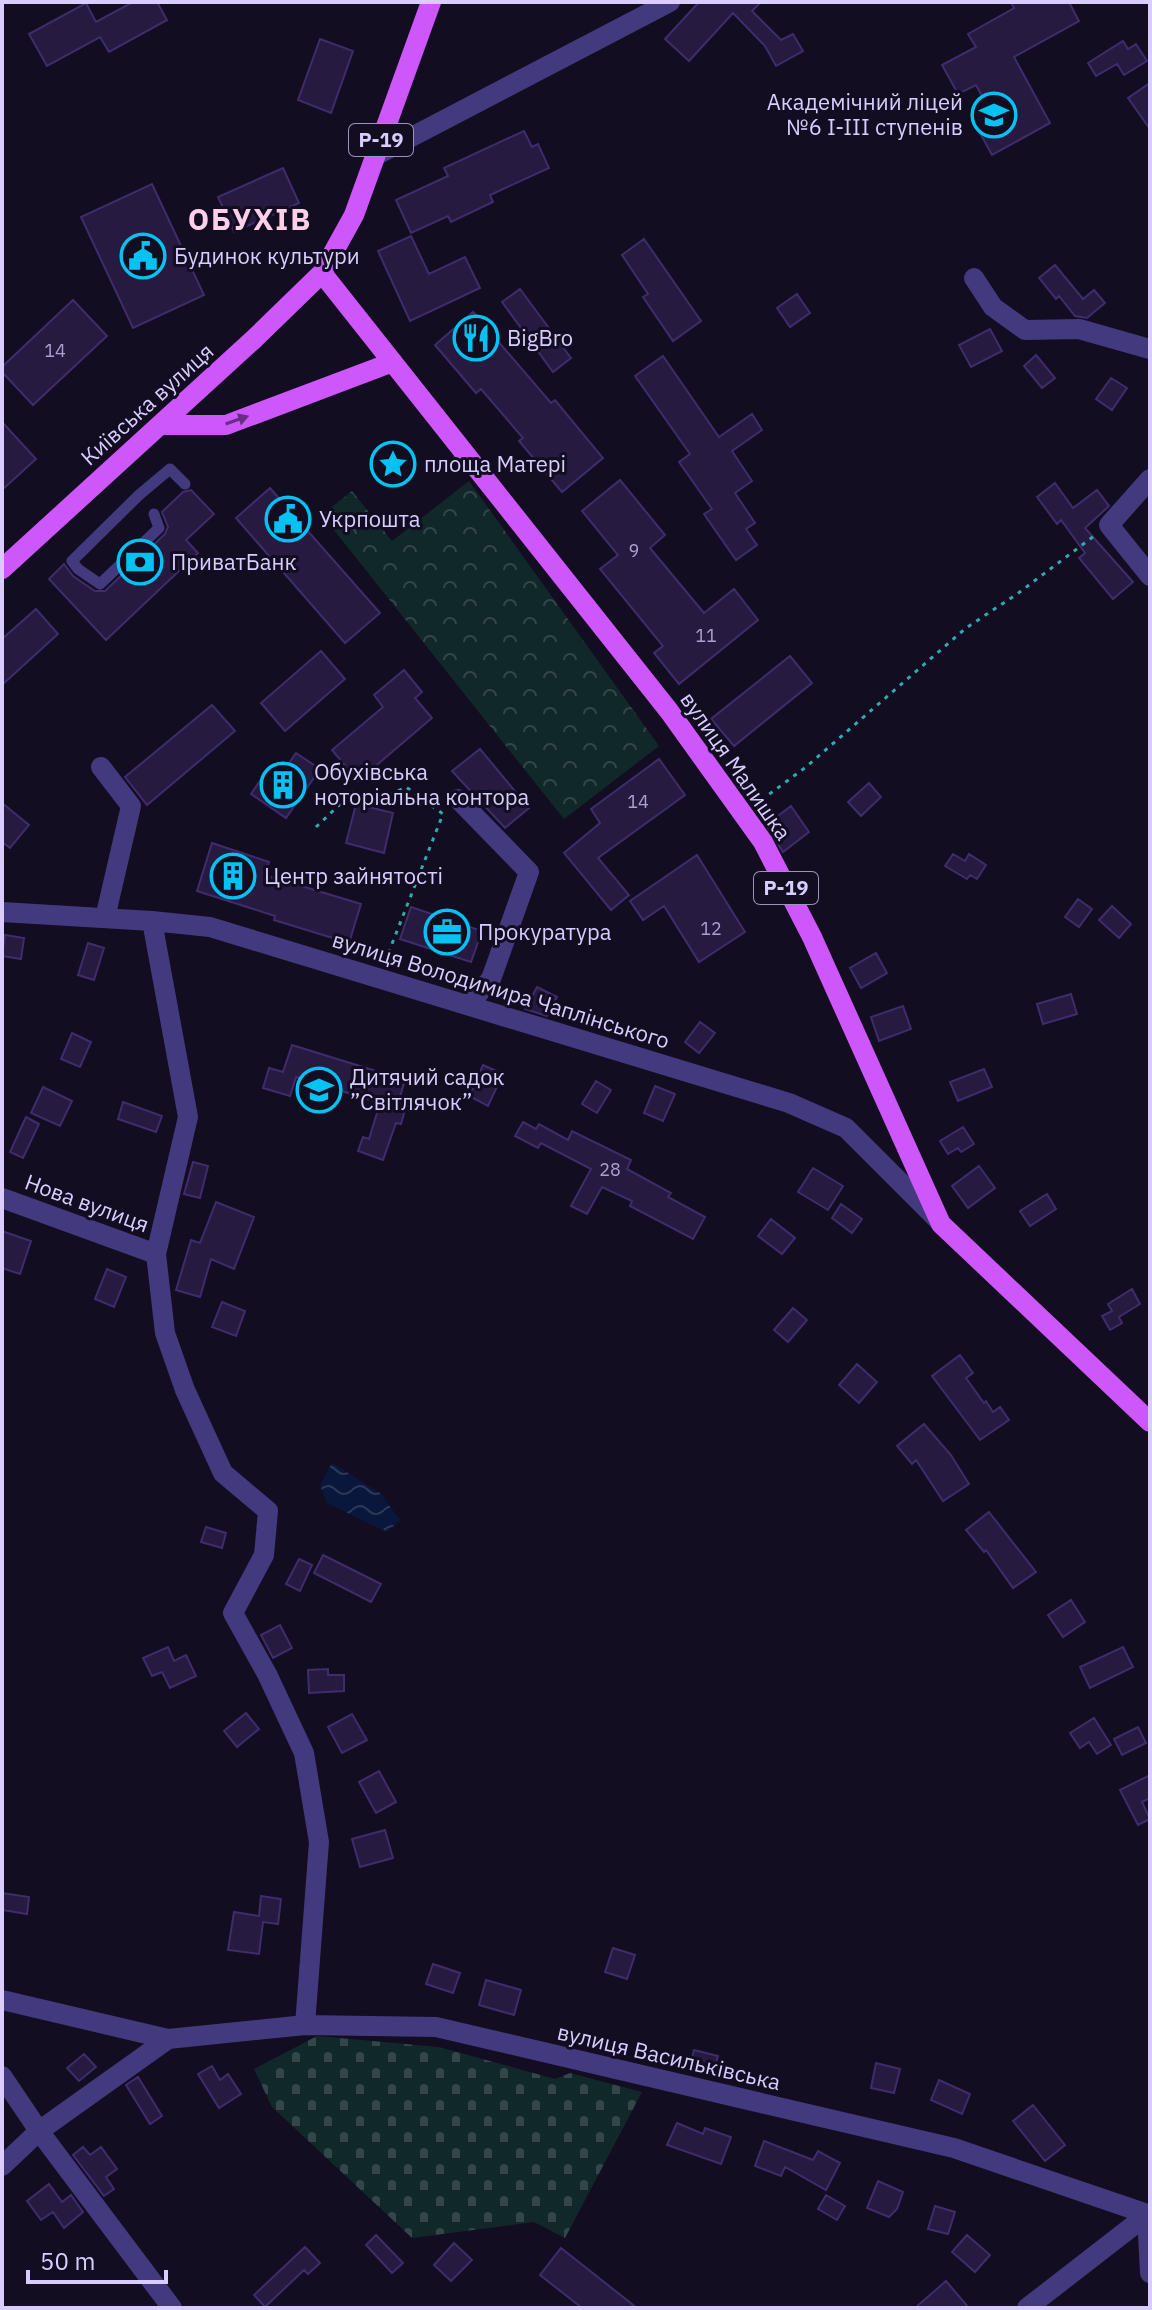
<svg xmlns="http://www.w3.org/2000/svg" width="1152" height="2310" viewBox="0 0 1152 2310" font-family="'IBM Plex Sans',sans-serif">
<defs>
<pattern id="cemetery-stones" width="16" height="16" patternUnits="userSpaceOnUse" patternTransform="scale(2)"><rect width="16" height="16" fill="#11282a"/><path d="M2 7V4a2 2 0 0 1 4 0v3zM10 15v-3a2 2 0 0 1 4 0v3z" fill="#33464a"/></pattern>
<pattern id="park-crowns" width="20" height="18" patternUnits="userSpaceOnUse" patternTransform="scale(2)"><rect width="20" height="18" fill="#11282a"/><path d="M2 6a3 3 0 1 1 6 0M12 15a3 3 0 1 1 6 0" fill="none" stroke="#33464a"/></pattern>
<pattern id="water-waves" width="16" height="10" patternUnits="userSpaceOnUse" patternTransform="scale(2)"><rect width="16" height="10" fill="#0a173c"/><path d="M0 5q4-4 8 0t8 0" fill="none" stroke="#2d3859"/></pattern>
</defs>
<rect width="100%" height="100%" fill="#120d20"/>
<path fill="url(#cemetery-stones)" d="M317,2036L439,2047L555,2079L570,2073L642,2092L565,2238L534,2222L412,2238L272,2107L254,2069Z"/>
<path fill="url(#park-crowns)" d="M469,481L659,746L564,819L322,515L352,491L392,541Z"/>
<path fill="url(#water-waves)" d="M332,1463L380,1493L400,1520L387,1532L327,1503L320,1485Z"/>
<path fill="#261a40" stroke="#3f2c6c" stroke-width="2" d="M133,2H157L167,20L109,52L100,37L47,66L29,34L86,3L96,22Z
M699,2H761L752,11L781,40L793,34L803,51L776,66L765,46L733,13L689,61L665,39Z
M1011,2H1069L1079,21L1014,57L1050,123L992,155L975,124L992,115L976,85L958,94L942,65L976,47L968,34L1014,8Z
M320,39L353,51L331,113L298,100Z
M1123,41L1128,49L1136,44L1147,61L1124,75L1117,64L1096,76L1088,63Z
M1150,83V129L1128,98Z
M524,131L532,147L538,144L549,168L490,195L493,202L451,222L448,216L411,233L396,200L448,176L444,168Z
M283,168L299,203L234,232L218,197Z
M152,184L204,295L133,328L81,217Z
M411,236L429,274L465,257L480,288L410,321L378,251Z
M644,239L701,321L673,341L643,297L648,294L622,255Z
M1055,265L1083,299L1094,290L1105,303L1087,318L1075,316L1059,296L1056,299L1039,278Z
M520,289L571,358L553,372L502,302Z
M797,294L810,313L790,327L777,308Z
M73,300L107,336L33,405L2,372V367Z
M473,312L551,403L555,400L603,458L562,492L519,441L523,438L481,389L476,393L435,345Z
M990,329L1002,351L971,367L959,345Z
M1036,355L1055,378L1042,388L1024,366Z
M663,356L719,437L752,414L762,430L732,451L752,481L735,493L755,523L746,529L757,545L736,560L704,514L712,509L679,462L690,454L635,376Z
M1111,378L1127,388L1112,410L1096,399Z
M2,422L36,459L2,490Z
M620,480L665,535L650,548L704,613L734,589L758,620L679,684L654,653L663,646L600,569L618,555L582,511Z
M1055,483L1073,508L1097,490L1109,506L1085,528L1133,582L1113,599L1079,558L1085,553L1061,520L1057,524L1037,497Z
M270,488L380,613L345,643L236,518Z
M191,490L214,514L186,540L198,553L106,640L49,579L64,564L73,576L95,591H105L165,534L168,527L162,512L183,492Z
M36,609L58,634L2,685V639Z
M321,651L345,679L285,731L261,703Z
M790,656L812,683L734,746L711,719Z
M404,670L422,692L415,698L432,718L358,781L332,750L383,707L374,695Z
M212,705L235,731L147,805L125,777Z
M480,749L529,808L505,828L452,771Z
M296,753L320,769L286,818L251,794L269,767L281,775Z
M659,759L685,795L598,858L629,895L611,910L564,853L600,823L591,809Z
M869,783L881,797L861,816L848,802Z
M2,803L29,825L10,848L2,842Z
M356,804L393,813L384,853L346,843Z
M791,806L809,832L783,852L766,825Z
M212,843L269,862L265,875L361,904L349,943L274,920L275,916L197,891Z
M953,854L965,861L969,854L986,865L977,879L970,875L967,879L945,866Z
M697,855L745,932L699,962L664,906L643,920L630,901Z
M1078,899L1092,909L1079,927L1065,917Z
M1112,906L1131,924L1119,938L1099,920Z
M411,907L482,931L471,962L400,939Z
M5,935L24,938L21,959L2,956Z
M88,943L104,948L94,980L78,975Z
M876,953L887,973L861,988L850,968Z
M537,987L557,997L547,1016L525,1009Z
M1071,994L1077,1014L1043,1024L1037,1004Z
M903,1006L911,1029L879,1041L871,1017Z
M700,1022L715,1033L699,1053L685,1042Z
M72,1033L91,1042L80,1067L61,1059Z
M292,1045L405,1080L400,1097L408,1099L401,1124L396,1123L383,1160L358,1151L363,1137L369,1139L380,1103L296,1077L290,1096L263,1088L269,1068L283,1072Z
M483,1065L503,1074L488,1106L469,1096Z
M984,1069L992,1087L958,1101L950,1082Z
M596,1081L611,1090L597,1113L582,1104Z
M655,1086L675,1094L663,1121L644,1113Z
M43,1087L72,1101L60,1126L31,1113Z
M123,1102L162,1116L156,1132L118,1119Z
M26,1117L39,1124L23,1158L10,1152Z
M523,1122L536,1129L539,1124L568,1140L572,1131L631,1160L627,1169L671,1193L668,1197L705,1217L693,1239L630,1206L632,1201L602,1187L587,1214L571,1206L591,1169L541,1143L538,1148L515,1136Z
M963,1127L974,1144L961,1152L958,1148L948,1154L940,1141Z
M193,1162L208,1166L200,1198L184,1194Z
M979,1166L995,1188L968,1208L952,1186Z
M813,1168L843,1186L828,1210L798,1192Z
M1047,1194L1056,1209L1030,1226L1020,1211Z
M216,1202L254,1217L234,1269L211,1259L200,1297L176,1290L191,1240L200,1243Z
M841,1204L862,1219L852,1233L832,1218Z
M771,1219L795,1238L782,1254L758,1236Z
M2,1231L31,1241L20,1274L2,1268Z
M107,1269L126,1277L114,1307L95,1299Z
M1132,1289L1140,1304L1119,1317L1122,1323L1110,1330L1102,1316L1112,1311L1108,1304Z
M222,1302L245,1311L236,1336L212,1327Z
M793,1308L807,1320L788,1342L774,1330Z
M960,1355L973,1373L966,1378L984,1403L986,1401L993,1412L1000,1407L1009,1420L980,1440L932,1376Z
M857,1364L877,1382L859,1403L839,1385Z
M924,1424L951,1455L969,1484L943,1501L916,1460L912,1464L897,1446Z
M989,1512L1036,1572L1013,1588L986,1550L984,1552L966,1530Z
M206,1527L226,1533L222,1548L201,1542Z
M323,1555L381,1584L371,1602L314,1573Z
M299,1559L312,1565L300,1591L286,1584Z
M1071,1600L1085,1622L1063,1637L1048,1615Z
M280,1625L292,1648L273,1658L261,1635Z
M168,1647L174,1661L186,1655L196,1676L170,1688L162,1672L152,1676L143,1658Z
M1123,1647L1133,1667L1090,1688L1080,1667Z
M328,1669V1675H344V1691L309,1693L308,1670Z
M246,1713L259,1729L237,1747L224,1731Z
M352,1714L367,1740L342,1753L328,1727Z
M1094,1718L1111,1745L1097,1754L1089,1742L1080,1748L1070,1733Z
M1138,1727L1146,1743L1122,1755L1114,1739Z
M379,1771L396,1802L376,1813L359,1782Z
M1150,1775V1798L1142,1802L1150,1819L1138,1825L1120,1790Z
M385,1830L393,1858L360,1867L352,1839Z
M2,1893L29,1897L27,1914L2,1910Z
M261,1896L281,1899L278,1924L263,1922L259,1954L228,1950L234,1912L259,1916Z
M613,1948L635,1955L627,1979L605,1972Z
M433,1964L460,1973L453,1993L426,1984Z
M486,1980L521,1990L514,2015L479,2005Z
M694,2050L718,2056L714,2070L690,2065Z
M84,2054L96,2067L79,2081L67,2068Z
M876,2063L900,2069L894,2093L871,2088Z
M212,2066L220,2080L228,2074L241,2094L219,2108L198,2074Z
M138,2077L162,2116L150,2124L126,2085Z
M939,2080L970,2094L962,2114L931,2100Z
M1033,2105L1065,2145L1045,2161L1013,2121Z
M677,2123L703,2134L705,2128L731,2137L721,2164L667,2145Z
M764,2141L813,2160L818,2151L840,2163L826,2190L785,2167L781,2176L755,2166Z
M83,2147L90,2155L101,2147L117,2169L106,2177L114,2189L104,2196L73,2155Z
M878,2181L903,2192L897,2209L889,2217L867,2208Z
M49,2184L62,2202L71,2195L83,2212L64,2228L53,2212L41,2220L27,2201Z
M826,2195L845,2206L837,2220L818,2209Z
M935,2206L955,2212L948,2234L928,2229Z
M376,2235L403,2263L392,2273L366,2245Z
M967,2235L990,2255L975,2272L952,2252Z
M454,2243L472,2260L451,2281L434,2265Z
M305,2247L320,2263L308,2274L304,2270L265,2307L254,2295Z
M561,2248L637,2308H582L540,2275Z
M946,2281L969,2308H915Z"/>
<g fill="none" stroke-linecap="round" stroke-linejoin="round">
<path stroke="#31aaaf" stroke-width="3" stroke-dasharray="4 6" stroke-linecap="butt" d="M754,795L760,801L806,767L966,628L1017,594L1094,536
M316,827L353,792L378,801L406,787L443,814L386,959"/>
<path stroke="#43397e" stroke-width="11" d="M154,514L159,528L100,584L78,569L72,561L139,495L170,469L185,484"/>
<path stroke="#43397e" stroke-width="20" d="M375,156L670,2
M974,278L993,307L1025,330L1079,329L1150,349
M1150,479L1109,525L1150,576
M101,767L131,806L105,918
M458,799L529,872L491,979L468,1005
M2,912L152,921L210,927L789,1103L846,1128L939,1221
M152,921L188,1117L156,1254L165,1333L185,1390L223,1473L268,1511L264,1555L233,1613L267,1674L304,1753L319,1842L305,2025
M2,1198L156,1254
M2,2000L168,2039L305,2025L436,2027L954,2148L1150,2215
M168,2039L39,2131L172,2308
M2,2076L39,2131L2,2166
M1147,2215L1150,2273
M1027,2308L1147,2215"/>
<path stroke="#ce57fb" stroke-width="20" d="M322,273L669,711L763,842L812,937L941,1224L1150,1422
M160,425H226L393,362
M2,569L253,340L322,273L354,215L431,2"/>
</g>
<defs><path id="oneway-solid" d="M-6-.8H1V-3.2L6.5 0L1 3.2V.8H-6Z" transform="scale(2)"/></defs>
<use fill="#672e83" href="#oneway-solid" transform="translate(237 420) rotate(-19)"/>
<defs>
<g id="school-ring" transform="scale(2.3)"><circle r="9.5" fill="#120d20" stroke="#06c2f2" stroke-width="1.5"/><path d="M0-5L7-2L0 1L-7-2ZM-4 1L0 2.5L4 1V4Q0 6-4 4Z" fill="#06c2f2"/></g>
<g id="civic-ring" transform="scale(2.3)"><circle r="9.5" fill="#120d20" stroke="#06c2f2" stroke-width="1.5"/><path d="M-.6-6.5H3V-4.5H.6V-3L4-1V1h2V6H-6V1h2V-1L-.6-3ZM-1.2 2.5V6h2.4V2.5Z" fill="#06c2f2"/></g>
<g id="restaurant-ring" transform="scale(2.3)"><circle r="9.5" fill="#120d20" stroke="#06c2f2" stroke-width="1.5"/><path d="M-5-6h1v4h1v-4h1v4h1v-4h1v5L-1.5 .5V6h-2V.5L-5-1ZM5-6V6H3V1.5H1.5Q1.5-4 5-6Z" fill="#06c2f2"/></g>
<g id="sight-ring" transform="scale(2.3)"><circle r="9.5" fill="#120d20" stroke="#06c2f2" stroke-width="1.5"/><path d="M0-6L1.8-2.2L6-1.7L2.9 1.2L3.7 5.4L0 3.3L-3.7 5.4L-2.9 1.2L-6-1.7L-1.8-2.2Z" fill="#06c2f2"/></g>
<g id="bank-ring" transform="scale(2.3)"><circle r="9.5" fill="#120d20" stroke="#06c2f2" stroke-width="1.5"/><path d="M-6-4H6V4H-6ZM0-2.3a2.3 2.3 0 1 0 0 4.6a2.3 2.3 0 1 0 0-4.6Z" fill="#06c2f2"/></g>
<g id="building-ring" transform="scale(2.3)"><circle r="9.5" fill="#120d20" stroke="#06c2f2" stroke-width="1.5"/><path d="M-4-6H4V6H1V3H-1V6H-4ZM-2.5-4.3h1.7v1.8h-1.7ZM.8-4.3h1.7v1.8H.8ZM-2.5-1h1.7V.8h-1.7ZM.8-1h1.7V.8H.8Z" fill="#06c2f2"/></g>
<g id="office-ring" transform="scale(2.3)"><circle r="9.5" fill="#120d20" stroke="#06c2f2" stroke-width="1.5"/><path d="M-6-3h4V-5.5h4V-3h4V5H-6ZM-1-4.5V-3h2v-1.5ZM-6 0V1H6V0Z" fill="#06c2f2"/></g>
</defs>
<g fill-rule="evenodd">
<use href="#school-ring" x="994" y="115"/>
<use href="#civic-ring" x="143" y="256"/>
<use href="#restaurant-ring" x="476" y="338"/>
<use href="#sight-ring" x="393" y="464"/>
<use href="#civic-ring" x="288" y="519"/>
<use href="#bank-ring" x="140" y="562"/>
<use href="#building-ring" x="283" y="785"/>
<use href="#building-ring" x="233" y="876"/>
<use href="#office-ring" x="447" y="932"/>
<use href="#school-ring" x="319" y="1090"/>
</g>
<g text-anchor="middle" stroke-width="6" stroke-linejoin="round" paint-order="stroke">
<g font-size="18" fill="#aca0ce">
<text x="55" y="357">14</text>
<text x="634" y="557">9</text>
<text x="706" y="642">11</text>
<text x="638" y="808">14</text>
<text x="711" y="935">12</text>
<text x="610" y="1176">28</text>
</g>
<g fill="#120d20" stroke="#9d93bb" stroke-width="2">
<rect x="349" y="124" width="64" height="32" rx="6"/>
<rect x="754" y="872" width="64" height="32" rx="6"/>
</g>
<g font-size="20" font-weight="bold" fill="#d8cdfe">
<text x="381" y="147">Р-19</text>
<text x="786" y="895">Р-19</text>
</g>
<g font-size="22" fill="#d8cdfe" stroke="#120d20" text-anchor="start">
<text x="963" y="110" text-anchor="end">Академічний ліцей<tspan x="963" dy="25">№6 І-ІІІ ступенів</tspan></text>
<text x="174" y="264">Будинок культури</text>
<text x="507" y="346">BigBro</text>
<text x="424" y="472">площа Матері</text>
<text x="319" y="527">Укрпошта</text>
<text x="171" y="570">ПриватБанк</text>
<text x="314" y="780">Обухівська<tspan x="314" dy="25">ноторіальна контора</tspan></text>
<text x="264" y="884">Центр зайнятості</text>
<text x="478" y="940">Прокуратура</text>
<text x="350" y="1085">Дитячий садок<tspan x="350" dy="25">”Світлячок”</tspan></text>
</g>
<g font-size="22" fill="#d8cdfe" stroke="#120d20">
<text transform="translate(147 404) rotate(-42)" y="8">Київська вулиця</text>
<text transform="translate(736 766) rotate(55)" y="8">вулиця Малишка</text>
<text transform="translate(501 990) rotate(17)" y="8">вулиця Володимира Чаплінського</text>
<text transform="translate(87 1203) rotate(20)" y="8">Нова вулиця</text>
<text transform="translate(669 2057) rotate(13)" y="8">вулиця Васильківська</text>
</g>
<g font-size="30" font-weight="bold" letter-spacing="2" fill="#fecfe8" stroke="#120d20">
<text x="250" y="230">ОБУХІВ</text>
</g>
</g>
<rect width="1152" height="2310" fill="none" stroke="#d8cdfe" stroke-width="8"/>
<path d="M28 2270v12h138v-12" fill="none" stroke="#d8cdfe" stroke-width="4"/>
<text x="40" y="2270" font-size="24" fill="#d8cdfe" stroke="#120d20" stroke-width="6" paint-order="stroke">50 m</text>
</svg>
